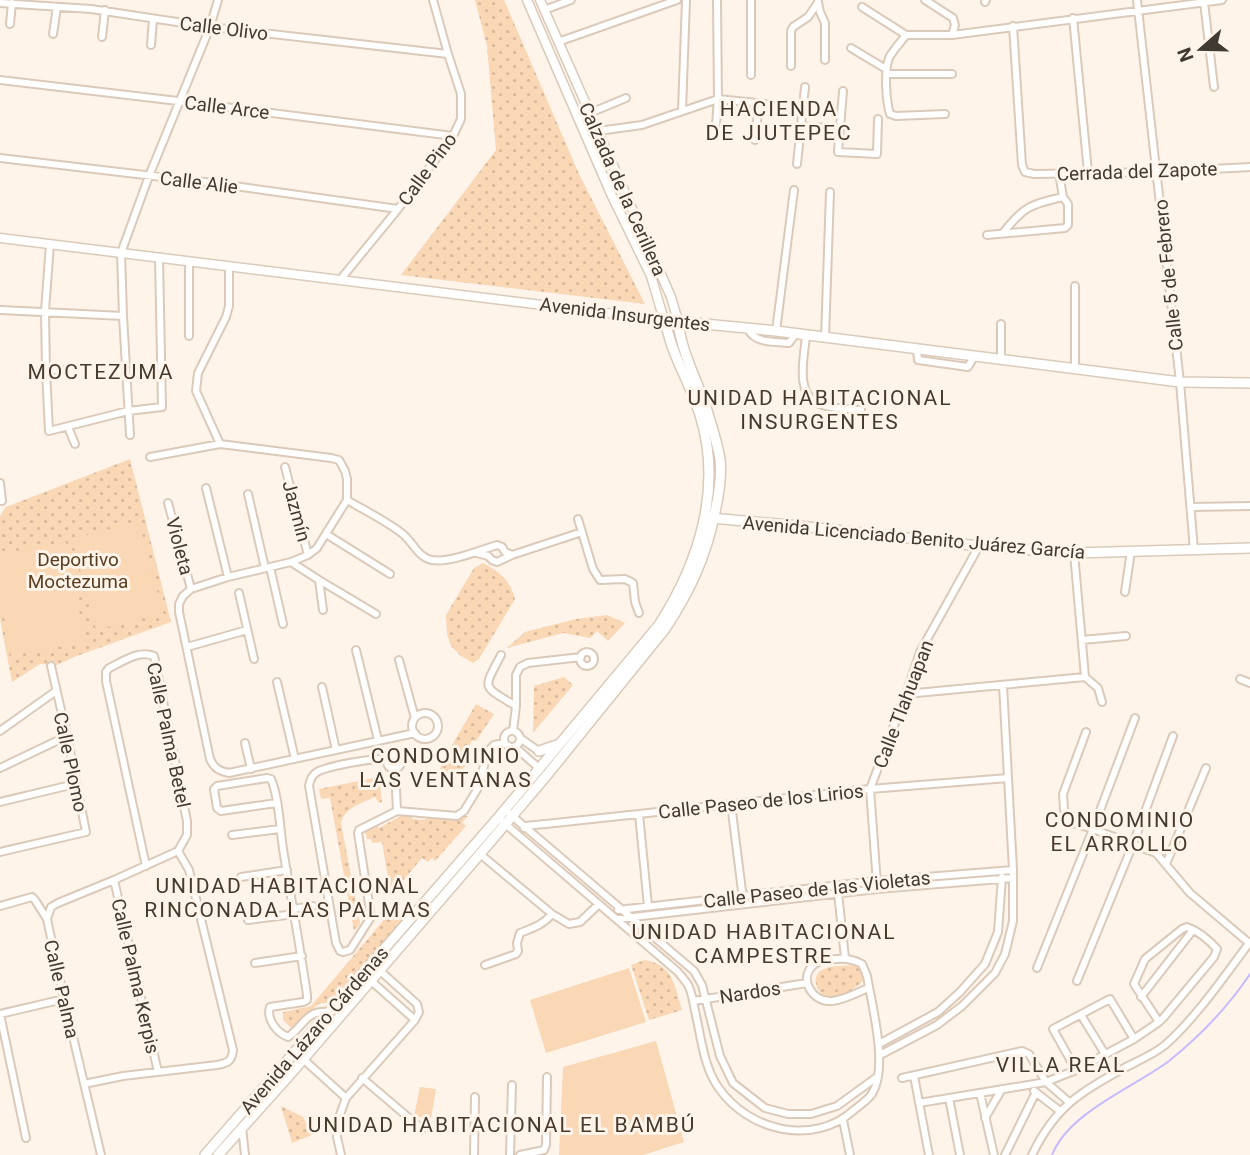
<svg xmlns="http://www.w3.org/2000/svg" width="1250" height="1155" viewBox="0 0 1250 1155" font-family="Roboto,sans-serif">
<defs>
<pattern id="grass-dots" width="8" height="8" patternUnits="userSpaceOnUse" patternTransform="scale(1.75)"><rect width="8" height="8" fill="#fad7b5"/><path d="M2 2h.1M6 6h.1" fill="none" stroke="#d8b99c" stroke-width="1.8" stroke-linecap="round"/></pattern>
</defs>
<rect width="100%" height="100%" fill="#fff4ea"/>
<path fill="url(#grass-dots)" d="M475,0H504L579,174L645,304L401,275L496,150L487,46Z
M130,459L171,622L74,657L57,665L40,664L12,682L0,619V516L6,507Z
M483,563C500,572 510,580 515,599L479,659L473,663L461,656L451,646L447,634L446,615L474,568Z
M607,615L625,623L608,641L597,631L590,638L563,633L507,648L525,632L576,619Z
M564,677L573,685L533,733L534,686Z
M476,704L494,714L476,741L472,740L462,762L466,765L448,787L436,777L448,752Z
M379,777L382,802L379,803L375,797C362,803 345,807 341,823L360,924L354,931L330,798L321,799L319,789Z
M398,813L412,814V819L425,820L426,815L468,816L462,822L466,826L435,861L432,858L428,862L422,858L391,895L382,842L372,843L371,839H367L364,830L376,824L379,828L399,817Z
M394,908L408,919L336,1001L318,1004L293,1030L283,1020V1012L311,1006Z
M644,960C674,965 674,985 682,1010L649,1020L631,965Z
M855,965L860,966L865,977C862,983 859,985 853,989C849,992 844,997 839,998C823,1003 806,980 822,970C830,965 846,966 855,965Z
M281,1106L303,1117L312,1135L292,1143Z"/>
<path fill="#fad7b5" d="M139,521L163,613L96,630L72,539Z
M66,542L85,642L11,656L0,595V554Z
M629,968L646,1022L546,1053L530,1000Z
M656,1041L684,1142L643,1155H559L563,1067Z
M420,1087L436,1089L431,1119L414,1116Z"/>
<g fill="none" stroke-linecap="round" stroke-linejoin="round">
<path stroke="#c5bafe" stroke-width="2" d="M1052,1155C1069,1112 1133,1088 1169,1061C1200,1036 1228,1007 1250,974"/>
<g stroke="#dbcab9" stroke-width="10">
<path id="minor" d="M925,0L953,18L955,25L952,35
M1137,0L1180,382L1194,550
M818,2L820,12L825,23V60
M985,2L986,0
M1204,2L1214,87
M0,3L91,9L210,27L448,54
M862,7L906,35H952L1222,0
M544,10L571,0
M1073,18L1088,172
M10,24L12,3
M1013,26L1022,165L1025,172L1034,174L1156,172L1250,167
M53,34L57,7
M906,35C901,42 893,50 889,58C884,71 886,101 890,114L896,116L945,114
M102,37L105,10
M558,42L677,0
M151,45L153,19
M851,48L886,69
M791,66V31L793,27L808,17L817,4
M887,74H952
M751,75V0
M0,80L178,101L453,136
M843,91L838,152L877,154L878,119
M682,111L686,0
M590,113L626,98
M716,125L718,99L717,0
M801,126L840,129
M598,131L642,125L718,99L803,108
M755,140L759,103
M0,158L213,183L398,209
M797,164L805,87
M1059,173L1063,197
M987,235L1065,228L1068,225V204L1063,197C1031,204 1023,207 1003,233
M50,244L45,311L46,370L49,431L128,411L162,407L159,257
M189,261V336
M340,280L398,209L453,136L461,119V94L448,54L433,0
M1,310L123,316
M748,329C755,344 774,341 789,343L795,335
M776,331L794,190
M806,336C804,358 794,397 822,405C834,409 848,409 861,410
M825,338L830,192
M917,350L918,360L968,367L974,357
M1001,359V324
M1075,369V286
M46,370H64
M68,427L75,444
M130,435L123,316L121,253L149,176L210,27L218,0
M220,444L196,391L198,373L226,317L229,306V266
M150,457L220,444L331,458L339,460L345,471L347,479V500L317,548L308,555L291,562L228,577L191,589L183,596L179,604V612L210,759C214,768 219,771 229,773L415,733
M285,467L308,555
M0,483L2,501
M206,488L228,577
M248,494L265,568
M347,500C364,510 390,523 404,535C413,543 419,558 432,560C450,563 480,550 497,545L502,547L505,552L512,555
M168,503L191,589
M1192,507L1250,506
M578,519L593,569L600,580L625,579L633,583L635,602L639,613
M326,534L390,574
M477,553L488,556L492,560L497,562L512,555L582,532
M1074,553L1085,677
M291,562L319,580L376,614
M270,567L283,624
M319,580L323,610
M1125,592L1131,551
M239,593L254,659
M1082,640L1126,636
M187,647L247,630
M356,650L378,740
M580 659a7 7 0 1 1 14 0a7 7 0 1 1-14 0Z
M501,655C483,690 481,685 516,706
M399,660L415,718
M1085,677L1098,688L1102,702
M1240,679L1250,683
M277,682L295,759
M322,687L336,750
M906,694L1085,677
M412 726a13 13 0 1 1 26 0a13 13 0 1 1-26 0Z
M504 739a8 8 0 1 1 16 0a8 8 0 1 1-16 0Z
M0,731L56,691
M513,731L516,706V675L520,667L528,663L581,657
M1086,732L1063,794L1064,809L1067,818L1073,823L1093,829L1156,853L1190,893L1249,943
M520,738L540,752
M245,743L251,769
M515,747L540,769
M387 762a7 7 0 1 1 14 0a7 7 0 1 1-14 0Z
M388,759C377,757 327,766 317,772C312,775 310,779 309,786L336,943L340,951L343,952L350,950L371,917L358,833L359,830L397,811L457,816L464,811L478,788L488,751L494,745L505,743
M0,768L67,736
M395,769L397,811
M0,802L75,784
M276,803L221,811L217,808L214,789L217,786L267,778L271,779C279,797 280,829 283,849C291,898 300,946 307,995V1000L303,1002L270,1007C266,1019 277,1033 288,1037C305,1025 306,1009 330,1012
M731,804L743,899
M505,810L694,971L702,985L720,1056L733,1083L765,1108L788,1114H811L837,1106L877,1077
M639,814L648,906
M503,822L678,972C681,976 685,980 688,985C692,992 693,1002 695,1011C701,1036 703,1065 718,1087C748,1131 813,1147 854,1110C860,1105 870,1099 873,1092C888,1065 872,1006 867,976L862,964C853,959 846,958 836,959C829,960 821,959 815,964C797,977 812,1003 832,1001C844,1000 857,993 868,988
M524,828L525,826L555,823L870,789L1008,778
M232,835L280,829
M0,852L86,832L67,736L51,666
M480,854L552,914L569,924L580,922L599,904
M1166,864L1206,768
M146,866L106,681V672L109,668C124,661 138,650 154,656L187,821V835L178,851
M241,877L287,870
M114,880L158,1072
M877,884L870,789L906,694L920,652L979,546
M838,893L845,958
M0,906L32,897L35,900L47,919
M293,909L313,906
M618,910L876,881L1013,870
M616,919L877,889L1013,878
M248,920L294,914
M255,963L302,956
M485,965L516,954L518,951L517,943L520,933C533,928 543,925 552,914
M1037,968L1093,829L1135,718
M369,979L415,1020
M1077,981L1133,844L1173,736
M1141,997L1193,930
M693,1001L807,983
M0,1014L26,1138
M0,1014L64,999
M1081,1015L1105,1054
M879,1044L938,1012L960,992L985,964L998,932L1002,877
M880,1055L937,1025L962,1006L995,973L1005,954L1013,921V870L1003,685
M302,1058L346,1098
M1076,1070L1053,1029L1110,999L1134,1039
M914,1076L929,1155
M362,1078L422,1129
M902,1078L1022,1051L1029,1054L1046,1082L1069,1102
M84,1084L123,1076L217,1065C227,1063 232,1062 233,1050L189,870L178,851
M1034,1091L1060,1111
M980,1093L994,1155
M949,1098L960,1155
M919,1103L1046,1082L1076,1070L1134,1039L1159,1022L1164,1017L1214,957L1217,949C1209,940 1198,931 1187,927L1182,929L1145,959L1134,984L1159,1022
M985,1118L1002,1089
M843,1120L850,1155
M242,1127L245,1155
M101,1155L64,999L47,919L51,907L58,903L114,880L178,851
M341,1155L337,1137V1123L346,1098L415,1020L419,1012L417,1004L378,969
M474,1155L475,1097
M510,1155L512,1085
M520,1155L544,1150L546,1145L547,1077
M1005,1155L1036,1092
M1032,1155C1056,1105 1081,1092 1128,1066C1140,1060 1154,1054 1165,1045C1196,1018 1225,975 1250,942"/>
</g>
<g stroke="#dbcab9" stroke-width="11">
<path id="tertiary" d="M540,0L671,297L678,321
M0,238L664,320L651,276L611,194L527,0"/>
</g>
<g stroke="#dbcab9" stroke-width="12">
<path id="secondary" d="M711,518L799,526L979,546L1074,553L1250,548
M539,751L557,745
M205,1155L498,818L659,625C699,563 723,488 700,415C693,391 680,369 672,346C669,337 667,328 664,320L776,331L1180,382L1250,383
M218,1155L287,1078L480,854L547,775L665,629C690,591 706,557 715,512C719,494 722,477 720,459C717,441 711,424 706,407C696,378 681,351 678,321"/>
</g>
<use href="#minor" stroke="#fff" stroke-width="6"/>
<use href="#tertiary" stroke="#fff" stroke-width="8"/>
<use href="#secondary" stroke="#fff" stroke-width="9"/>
</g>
<g text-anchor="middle" stroke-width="6" stroke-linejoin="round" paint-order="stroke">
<g font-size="19" fill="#413a33" stroke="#fff4ea">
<text transform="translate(224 28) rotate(7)" y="7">Calle Olivo</text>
<text transform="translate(227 107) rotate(7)" y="7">Calle Arce</text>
<text transform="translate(427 169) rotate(-54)" y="7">Calle Pino</text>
<text transform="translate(1137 171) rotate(-2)" y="7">Cerrada del Zapote</text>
<text transform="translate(199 182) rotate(7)" y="7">Calle Alie</text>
<text transform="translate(623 189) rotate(66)" y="7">Calzada de la Cerillera</text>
<text transform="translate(1168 275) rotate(-96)" y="7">Calle 5 de Febrero</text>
<text transform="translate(625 314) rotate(7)" y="7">Avenida Insurgentes</text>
<text transform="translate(297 511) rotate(75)" y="7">Jazmín</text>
<text transform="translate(914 537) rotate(5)" y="7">Avenida Licenciado Benito Juárez García</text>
<text transform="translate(180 546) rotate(75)" y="7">Violeta</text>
<text transform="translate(903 704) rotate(-69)" y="7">Calle Tlahuapan</text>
<text transform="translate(169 735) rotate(78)" y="7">Calle Palma Betel</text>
<text transform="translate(71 762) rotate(78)" y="7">Calle Plomo</text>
<text transform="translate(761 801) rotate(-6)" y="7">Calle Paseo de los Lirios</text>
<text transform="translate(817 889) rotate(-6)" y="7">Calle Paseo de las Violetas</text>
<text transform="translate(136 976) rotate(77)" y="7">Calle Palma Kerpis</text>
<text transform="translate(62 989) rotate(77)" y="7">Calle Palma</text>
<text transform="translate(750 992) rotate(-9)" y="7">Nardos</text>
<text transform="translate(314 1030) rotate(-49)" y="7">Avenida Lázaro Cárdenas</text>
</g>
<g font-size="19" fill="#593d1e" stroke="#fff4ea">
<text x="78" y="566">Deportivo<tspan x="78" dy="22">Moctezuma</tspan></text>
</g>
<g font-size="21" letter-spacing="2" fill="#47392b" stroke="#fff4ea">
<text x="779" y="116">HACIENDA<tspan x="779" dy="24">DE JIUTEPEC</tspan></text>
<text x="101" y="379">MOCTEZUMA</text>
<text x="820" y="405">UNIDAD HABITACIONAL<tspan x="820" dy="24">INSURGENTES</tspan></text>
<text x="446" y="763">CONDOMINIO<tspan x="446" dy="24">LAS VENTANAS</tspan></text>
<text x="1120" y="827">CONDOMINIO<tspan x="1120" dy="24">EL ARROLLO</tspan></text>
<text x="288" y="893">UNIDAD HABITACIONAL<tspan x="288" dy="24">RINCONADA LAS PALMAS</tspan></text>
<text x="764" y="939">UNIDAD HABITACIONAL<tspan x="764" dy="24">CAMPESTRE</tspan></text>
<text x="1061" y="1072">VILLA REAL</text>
<text x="502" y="1132">UNIDAD HABITACIONAL EL BAMBÚ</text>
</g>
</g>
<g transform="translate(1201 49) rotate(250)" stroke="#fff4ea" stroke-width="5" paint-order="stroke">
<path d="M0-5L12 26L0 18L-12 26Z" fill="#413a33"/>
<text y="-10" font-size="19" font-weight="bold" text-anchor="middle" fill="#413a33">N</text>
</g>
</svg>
